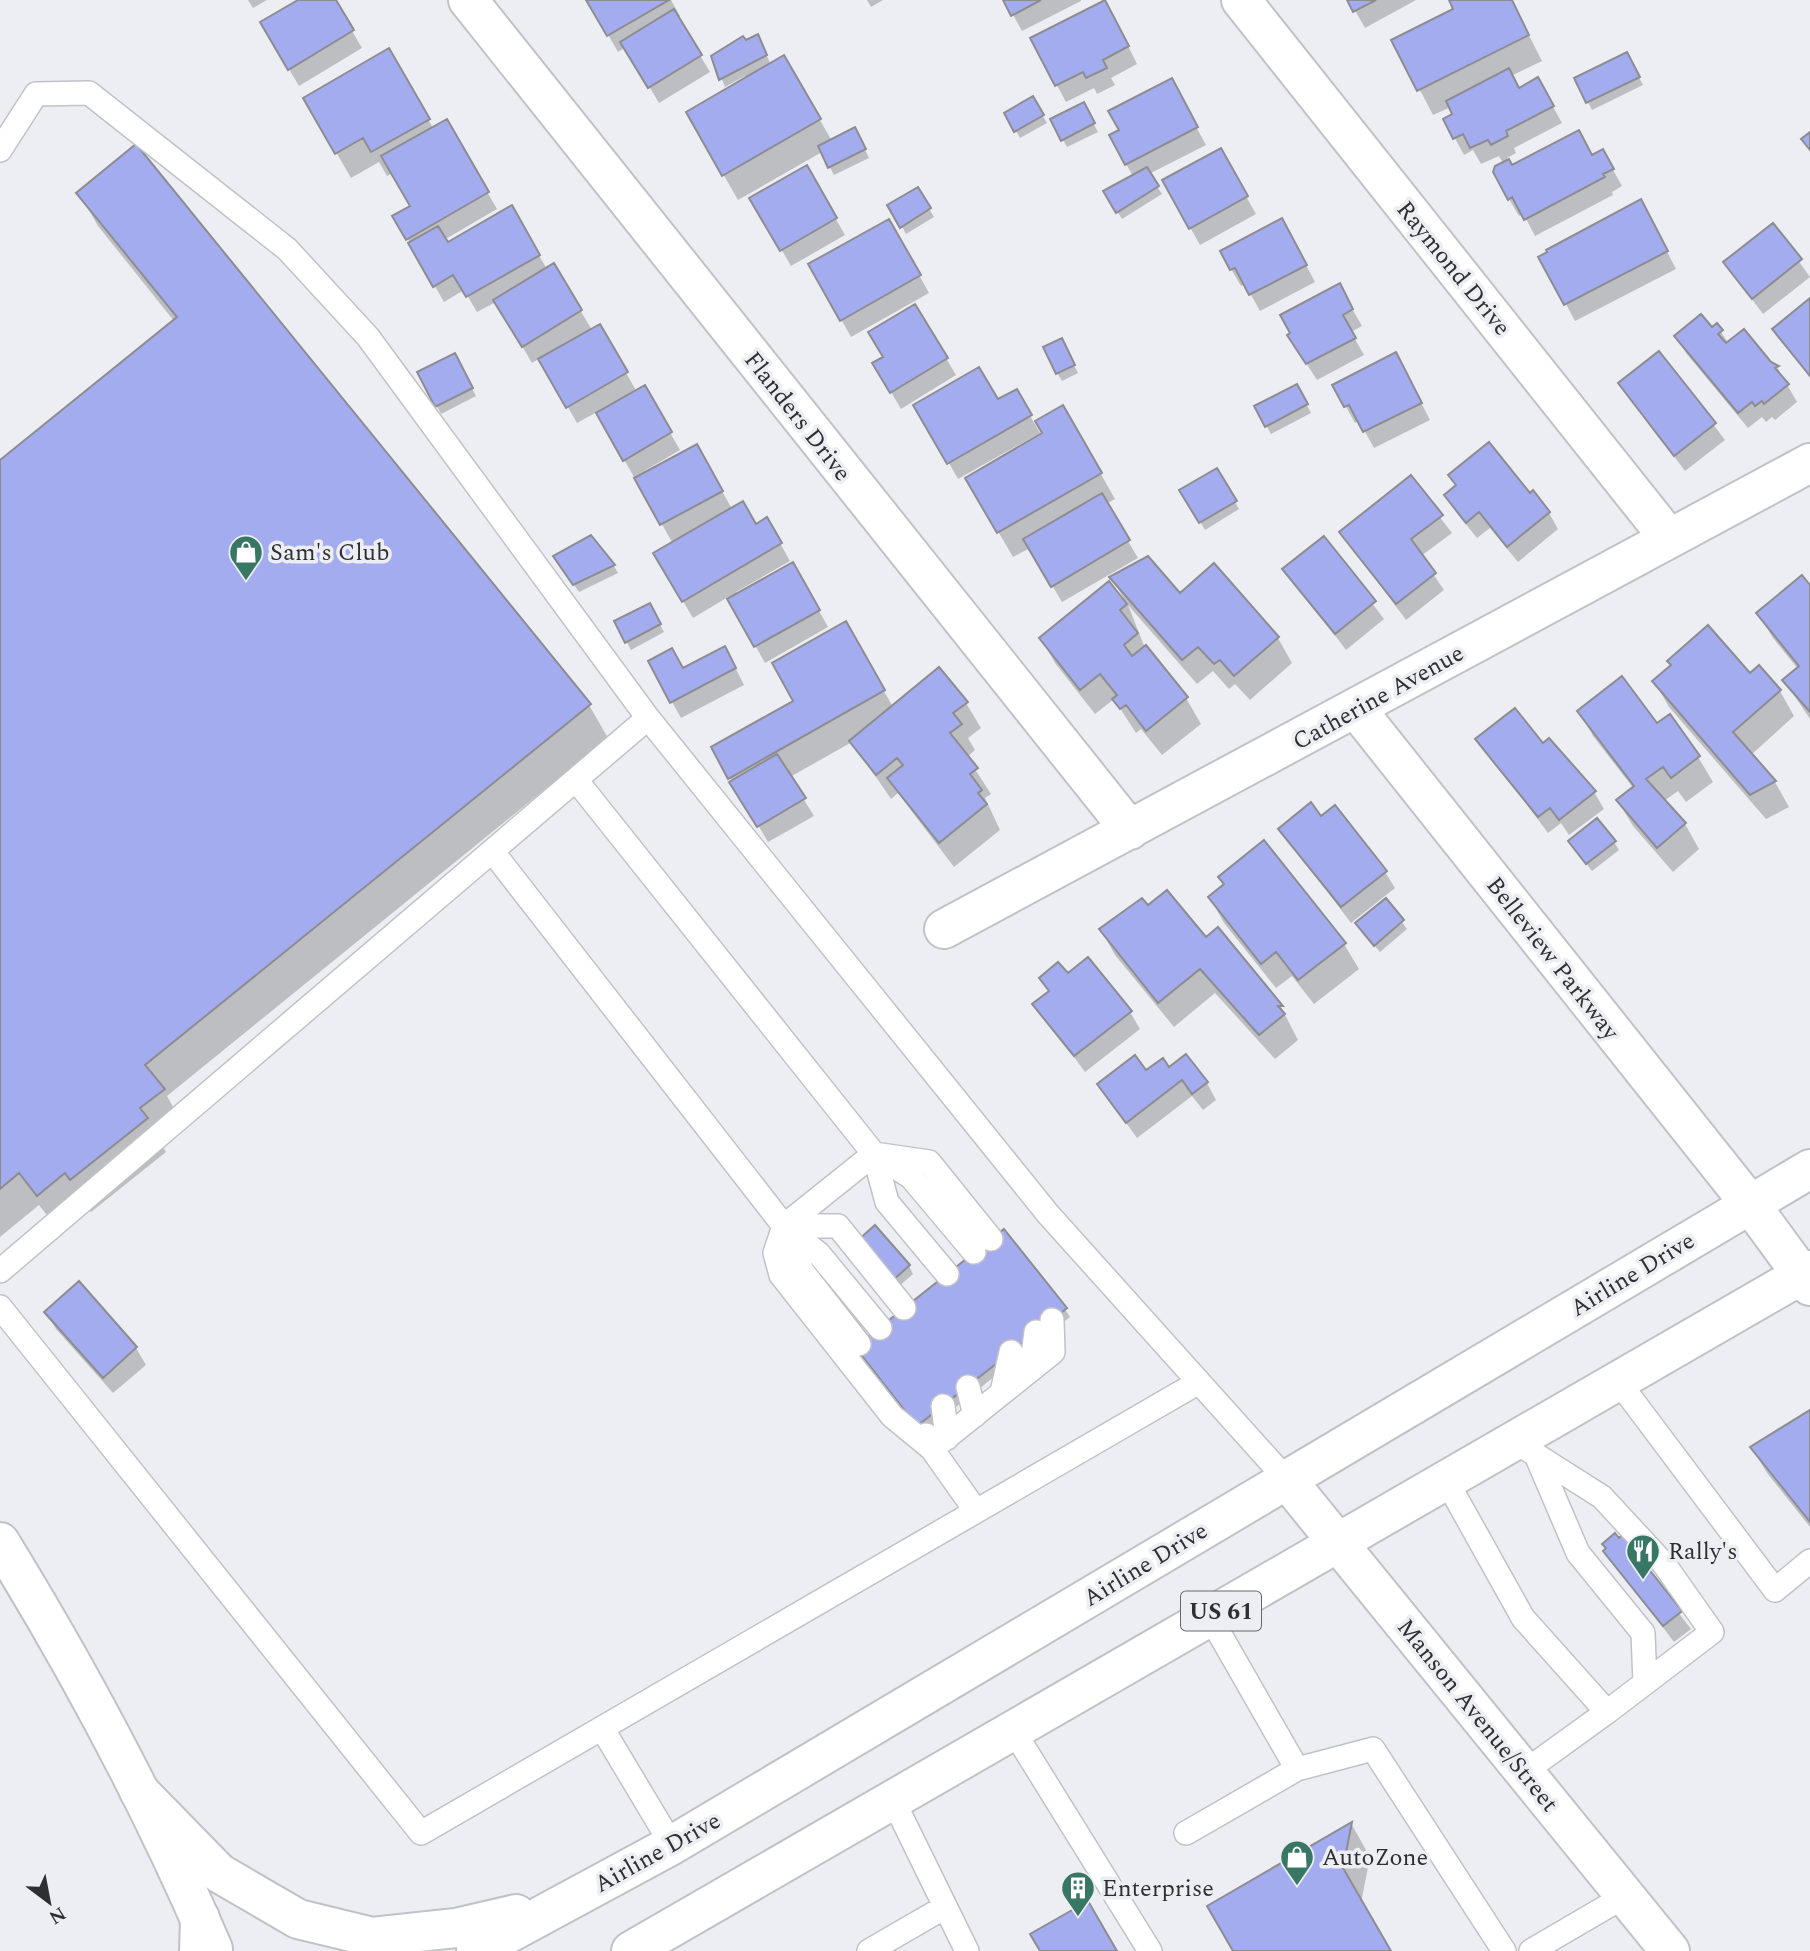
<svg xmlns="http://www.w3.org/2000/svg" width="1810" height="1951" viewBox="0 0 1810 1951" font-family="Spectral,serif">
<rect width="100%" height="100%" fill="#edeef3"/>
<path fill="#0003" d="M248,0H267L253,8Z
M301,0H334L362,48L299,86L262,23Z
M588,0H671L680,16L677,17L710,72L659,103L626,47L618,52Z
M867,0H883L871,7Z
M1005,0H1081V1L1022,31Z
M1349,0H1416L1365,28Z
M1451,0H1511L1542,61L1511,76L1519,90L1547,96L1562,123L1514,148L1516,153L1507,158L1512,167L1592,157L1612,168L1622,186L1612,192L1613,195L1535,236L1523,213L1519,216L1509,199L1503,163L1499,156L1481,164L1473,150L1464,155L1445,120L1455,115L1451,107L1433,115L1394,40L1456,10Z
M1114,18L1137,64L1111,78L1115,85L1097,94L1094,88L1066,102L1032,39Z
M745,42L761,43L771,65L784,58L832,141L859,137L869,158L834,175L822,152L738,200L688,113L746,79L745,76L725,87L713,57Z
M388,50L433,128L446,121L497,209L444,240L447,245L511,208L547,269L553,265L592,330L599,326L637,392L644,387L680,450L634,477L597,412L577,423L540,358L532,363L496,302L477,312L464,290L444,302L395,216L412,207L393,173L387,176L379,162L351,178L305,98Z
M1631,62L1643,85L1592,110L1576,79Z
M1180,97L1206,145L1149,174L1162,194L1122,219L1105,192L1133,176L1126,164Z
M1032,98L1047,123L1020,138L1006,113Z
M1083,104L1098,132L1067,147L1052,120Z
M1220,150L1256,214L1200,245L1164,181Z
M806,167L845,235L791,266L752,199Z
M918,189L934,217L906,234L890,205Z
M79,193L589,705L608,738L167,1096L182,1123L159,1141L166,1152L91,1212L85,1205L57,1228L39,1205L0,1237V462L174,321L98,226Z
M1650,218L1676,269L1575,321L1541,257Z
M889,221L929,293L851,337L811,265Z
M1773,225L1810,277L1763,314L1725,263Z
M1291,237L1315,282L1260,311L1245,284L1241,286L1231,269Z
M1339,286L1362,326L1351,332L1364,355L1317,380L1299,352Z
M1810,300V378L1774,330Z
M915,306L956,375L901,409L874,363L885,358Z
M1717,326L1729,344L1777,367L1797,402L1775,420L1772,417L1766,422L1762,417L1748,428L1686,353L1677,336L1712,330Z
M1065,347L1078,373L1062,381L1057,373Z
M1659,353L1725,440L1685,471L1620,384Z
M459,363L476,396L441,414L420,373Z
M1405,371L1430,420L1374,448L1359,421L1355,423L1334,385Z
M1297,386L1311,413L1271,434L1256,407Z
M1016,392L1040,433L958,479L916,405L997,402Z
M1063,407L1115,499L1106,504L1138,558L1062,602L1030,548L1013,557L967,478L1045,434Z
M697,446L732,509L756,526L767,520L790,561L736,592L738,595L793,564L828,627L765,663L728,597L693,618L655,554L673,544L637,479Z
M1217,470L1239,509L1205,530L1182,490Z
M1450,476L1530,496L1549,513L1558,529L1518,562L1490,528L1477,538L1456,512L1446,495L1456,487Z
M1410,478L1452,533L1421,556L1444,590L1406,620L1341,533Z
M1323,538L1384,619L1346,650L1285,569Z
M560,564L614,566L618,573L579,592Z
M1214,566L1278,638L1292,663L1250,700L1235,684L1229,689L1213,671L1197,684L1128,605L1145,648L1186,698L1201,724L1162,755L1141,729L1136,733L1114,699L1095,714L1055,663L1041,638L1124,599L1112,578L1180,595Z
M1810,588V719L1784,680L1798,669L1773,638L1758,613Z
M649,605L664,632L631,650L616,622Z
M846,624L893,707L966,703L981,728L968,738L975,750L967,757L991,794L985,798L1000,830L954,867L898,793L891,799L852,742L790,777L814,816L768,842L713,748L796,701Z
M734,665L744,685L681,718L672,702L683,670Z
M1750,676L1780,691L1794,716L1751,755L1775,782L1789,807L1766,819L1669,707L1654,681Z
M1579,711L1657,725L1698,757L1713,782L1686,802L1678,791L1664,801L1685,824L1699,849L1673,872L1633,826L1618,801L1634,789L1593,736Z
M1478,739L1542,745L1594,792L1604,809L1569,835L1561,823L1548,833Z
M1321,818L1385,872L1395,888L1351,923L1280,829Z
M1614,842L1619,850L1592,871L1575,849Z
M1210,898L1344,944L1359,969L1314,1004L1292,976L1276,988L1224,923Z
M1386,900L1407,929L1380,952L1362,931Z
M1148,907L1206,940L1218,930L1281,1007L1298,1040L1275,1059L1215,993L1174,1027L1115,955L1101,930Z
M1068,976L1130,1012L1140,1029L1085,1072L1035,1004L1049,993L1041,978Z
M1169,1070L1207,1083L1216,1100L1203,1110L1192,1096L1137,1138L1099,1085Z
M863,1249L909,1266L913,1274L897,1288Z
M79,1283L136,1348L146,1365L113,1393L56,1329L46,1312Z
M1065,1309L1070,1317L923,1433L857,1348Z
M1810,1412V1527L1767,1473L1752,1448Z
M1621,1538L1691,1629L1674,1642L1605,1551Z
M1352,1825L1370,1857L1361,1903L1389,1951H1235L1210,1906Z"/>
<path fill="#a4acf0" stroke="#8c8c91" stroke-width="2" d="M298,0H336L354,30L288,70L260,22Z
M586,0H669L607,36Z
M1003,0H1041L1011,16Z
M1105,0L1129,46L1103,60L1107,68L1086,78L1083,72L1055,86L1030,38Z
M1347,0H1376L1353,12Z
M1449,0H1512L1529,35L1417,91L1391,40L1453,9Z
M674,9L702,55L648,88L620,42Z
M758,34L767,55L719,80L711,56L743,36L746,40Z
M389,48L430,119L371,152L363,138L335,154L303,98Z
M1627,52L1640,77L1586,103L1574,78Z
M784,55L821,119L722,176L686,112Z
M1509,68L1519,88L1538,77L1554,106L1506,131L1508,136L1491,145L1488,140L1470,148L1463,134L1453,139L1443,119L1452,114L1446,101Z
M1172,78L1198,127L1125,165L1109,135L1119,130L1108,111Z
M1033,96L1044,115L1014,132L1004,113Z
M1084,102L1095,123L1061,141L1050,119Z
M447,119L489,192L406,240L392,216L410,206L381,156Z
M855,127L866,149L828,168L818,146Z
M1579,130L1592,155L1603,149L1614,169L1603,174L1605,177L1524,220L1512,197L1508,200L1493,172L1495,166L1509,159L1512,165Z
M1810,132V150L1801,139Z
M136,144L591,704L145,1065L165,1089L140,1108L148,1118L70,1180L65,1173L37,1196L19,1173L0,1189V460L177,317L76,193Z
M1221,148L1248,196L1189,229L1162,180Z
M807,165L837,218L780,251L749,198Z
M1147,167L1159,186L1116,213L1103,191Z
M918,187L931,208L900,228L887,205Z
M1641,199L1668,251L1564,305L1538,257L1547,252L1546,250Z
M512,205L540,255L466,297L453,275L433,287L408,243L438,226L448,242Z
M1282,218L1307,265L1249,295L1235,268L1230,270L1220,251Z
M889,219L921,275L840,321L808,264Z
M1773,223L1802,259L1752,299L1723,262Z
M554,263L582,310L522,347L493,300Z
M1340,283L1353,309L1343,315L1356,338L1306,364L1287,335L1290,333L1280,315Z
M1810,298V376L1772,329Z
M915,304L948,358L890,393L872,363L883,357L868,332Z
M1701,314L1712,327L1717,323L1723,330L1718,334L1726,343L1744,329L1771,362L1779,366L1775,368L1789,384L1764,404L1762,401L1755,406L1752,402L1738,413L1674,336Z
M600,324L628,372L566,408L538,359Z
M1062,338L1075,365L1056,374L1043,347Z
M1659,351L1716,423L1674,456L1618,383Z
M1396,352L1422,403L1363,432L1349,405L1344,407L1332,385Z
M455,353L473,388L435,407L417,372Z
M979,367L998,399L1017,389L1032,415L947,464L913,405Z
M1297,384L1308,404L1265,427L1254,406Z
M645,385L672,432L623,461L596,413Z
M1063,405L1102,473L997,533L965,478L1042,433L1035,421Z
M1489,442L1530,493L1533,490L1550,512L1507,547L1479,512L1466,523L1444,495L1456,485L1448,475Z
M697,444L723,491L660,525L634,478Z
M1217,468L1237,501L1199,523L1179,490Z
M1411,475L1443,515L1411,539L1436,573L1396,604L1339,532Z
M1102,493L1130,540L1051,587L1023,539Z
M743,501L756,524L767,517L782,543L682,602L653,553Z
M591,535L615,565L573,585L553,556Z
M1324,536L1376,601L1335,634L1282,569Z
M1148,556L1180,593L1214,563L1279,637L1234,676L1220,660L1214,664L1198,647L1182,660L1109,577Z
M793,562L820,610L754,647L727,599Z
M1802,575L1810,585V712L1782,680L1799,666L1756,613Z
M1109,581L1127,604L1120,610L1138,633L1124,645L1132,656L1146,645L1188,697L1146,731L1126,705L1120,709L1112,699L1117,695L1100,674L1080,690L1039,638Z
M650,603L661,624L625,643L614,621Z
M846,621L885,690L728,779L711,747L793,701L772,663Z
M1708,625L1750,673L1759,665L1781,690L1733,732L1776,781L1750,795L1652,681L1671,665L1667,661Z
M725,646L736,668L670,703L648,661L672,648L683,668Z
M939,667L968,702L953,713L962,724L950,733L978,768L970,774L982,790L978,793L987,804L939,843L887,778L903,765L897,758L876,775L849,741Z
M1622,676L1657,723L1670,714L1700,756L1671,778L1663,767L1646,779L1686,823L1657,848L1616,800L1634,786L1577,711Z
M1515,708L1543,743L1549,738L1596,791L1559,820L1550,808L1538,817L1475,739Z
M777,754L806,798L757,827L729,782Z
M1311,802L1321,816L1335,805L1387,871L1341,907L1278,829Z
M1597,818L1616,841L1586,864L1568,841Z
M1264,840L1346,943L1298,980L1276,952L1261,964L1208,897L1224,884L1218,877Z
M1167,890L1206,937L1218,927L1283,1006H1278L1285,1014L1259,1035L1200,969L1158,1003L1099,929L1142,898L1148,905Z
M1386,898L1404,920L1374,946L1355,923Z
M1088,957L1132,1011L1074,1056L1032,1004L1049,991L1039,978L1058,962L1068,973Z
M1186,1054L1208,1082L1192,1094L1182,1080L1126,1123L1097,1084L1135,1055L1146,1070L1163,1058L1169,1067Z
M875,1225L910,1265L892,1281L857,1241Z
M1004,1229L1067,1308L917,1426L855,1347Z
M79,1281L137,1347L103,1378L44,1312Z
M1810,1410V1522L1750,1447Z
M1615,1533L1619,1538L1622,1535L1682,1611L1663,1626L1603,1551L1606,1548L1602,1544Z
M1352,1822L1343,1868L1391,1951H1233L1207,1906Z
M1088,1901L1117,1951H1040L1030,1934Z"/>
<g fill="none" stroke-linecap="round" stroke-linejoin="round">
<g stroke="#c1c2c7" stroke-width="26">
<path id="lane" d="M0,150L36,94L89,93L287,249L368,337L648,718
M576,780L874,1154L784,1226L775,1253L781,1275L892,1416L932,1449L976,1511
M492,851L784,1226L819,1254L880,1328
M874,1154L929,1162L991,1239
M874,1154L887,1202L947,1274
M883,1159L911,1177L974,1252
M784,1226H838L904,1308
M785,1229L802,1271L859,1344
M0,1271L648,718L1048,1214L1286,1479
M0,1307L421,1833L1199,1382
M1031,1370L1036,1332
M1618,1381L1775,1590L1810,1561
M968,1387L975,1415
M1002,1392L1011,1352
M943,1406L947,1438
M926,1435L932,1449L1053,1352L1052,1320
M1536,1455L1578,1553L1643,1633L1645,1683
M1446,1480L1523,1618L1607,1712L1712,1632L1664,1564L1602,1497L1514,1441
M1210,1617L1297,1769L1373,1749L1504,1951
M602,1728L672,1845
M1013,1730L1150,1951
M1524,1772L1607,1712
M893,1800L967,1951
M1186,1833L1297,1769
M869,1951L945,1907
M1531,1951L1625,1896"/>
</g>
<g stroke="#c1c2c7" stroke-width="42">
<path id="street" d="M468,0L1130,830
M1241,0L1668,537
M1357,710L1750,1204L1810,1286
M944,929L1810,463
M1286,1479L1670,1951"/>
</g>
<g stroke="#c1c2c7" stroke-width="42">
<path id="secondary" d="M0,1542C80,1672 153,1809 213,1949"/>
</g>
<g stroke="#c1c2c7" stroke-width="42">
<path id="highway" d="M139,1791L219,1873L298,1919L372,1937L456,1928L516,1914
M199,1951L200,1918
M476,1951L672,1845L1810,1169
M631,1951L1810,1270"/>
</g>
<use href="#lane" stroke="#fff" stroke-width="23"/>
<use href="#street" stroke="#fff" stroke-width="38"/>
<use href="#secondary" stroke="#fff" stroke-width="38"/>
<use href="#highway" stroke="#fff" stroke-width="38"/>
</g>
<defs>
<g id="shop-pin" transform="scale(1.75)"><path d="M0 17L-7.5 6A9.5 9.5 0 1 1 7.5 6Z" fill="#387764" stroke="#edeef3"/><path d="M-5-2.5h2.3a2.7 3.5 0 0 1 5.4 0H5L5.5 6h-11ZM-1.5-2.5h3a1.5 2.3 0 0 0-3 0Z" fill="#fff"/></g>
<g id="restaurant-pin" transform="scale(1.75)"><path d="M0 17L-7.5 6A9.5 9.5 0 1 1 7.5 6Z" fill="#387764" stroke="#edeef3"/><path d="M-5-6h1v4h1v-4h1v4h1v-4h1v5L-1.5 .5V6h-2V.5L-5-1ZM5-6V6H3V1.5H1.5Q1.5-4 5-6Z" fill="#fff"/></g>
<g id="building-pin" transform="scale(1.75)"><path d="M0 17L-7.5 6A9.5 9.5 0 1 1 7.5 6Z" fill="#387764" stroke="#edeef3"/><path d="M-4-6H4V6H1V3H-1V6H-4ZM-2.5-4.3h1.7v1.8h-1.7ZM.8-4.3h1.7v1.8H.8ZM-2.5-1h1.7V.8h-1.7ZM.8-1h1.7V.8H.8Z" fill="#fff"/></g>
</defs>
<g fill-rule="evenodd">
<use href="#shop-pin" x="246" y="552"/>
<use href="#restaurant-pin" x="1643" y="1551"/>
<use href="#shop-pin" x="1297" y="1857"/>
<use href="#building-pin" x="1078" y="1888"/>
</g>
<g text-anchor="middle" stroke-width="7" stroke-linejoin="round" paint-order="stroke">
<rect fill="#edeef3" stroke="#67686b" stroke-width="2" x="1181" y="1591.5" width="80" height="39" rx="5"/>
<g font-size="23" font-weight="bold" fill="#2e2f31">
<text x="1221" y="1619">US 61</text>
</g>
<g font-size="24" fill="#2e2f31" stroke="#edeef3">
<text transform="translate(1454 268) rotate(51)" y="8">Raymond Drive</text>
<text transform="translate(798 416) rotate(52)" y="8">Flanders Drive</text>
<text transform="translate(1378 697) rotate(-29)" y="8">Catherine Avenue</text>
<text transform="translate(1553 958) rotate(52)" y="8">Belleview Parkway</text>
<text transform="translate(1632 1274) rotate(-31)" y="8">Airline Drive</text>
<text transform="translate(1145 1564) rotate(-31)" y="8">Airline Drive</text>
<text transform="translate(1478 1715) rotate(51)" y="8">Manson Avenue/Street</text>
<text transform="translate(657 1852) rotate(-29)" y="8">Airline Drive</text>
</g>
<g font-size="24" fill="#2e2f31" stroke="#edeef3" text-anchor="start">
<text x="270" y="560">Sam's Club</text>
<text x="1668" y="1559">Rally's</text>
<text x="1322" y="1865">AutoZone</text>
<text x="1102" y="1896">Enterprise</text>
</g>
</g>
<g transform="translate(49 1902) rotate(148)" stroke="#edeef3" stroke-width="5" paint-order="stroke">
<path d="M0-5L12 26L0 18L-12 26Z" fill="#2e2f31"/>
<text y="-10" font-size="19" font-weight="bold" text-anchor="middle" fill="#2e2f31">N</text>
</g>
</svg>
